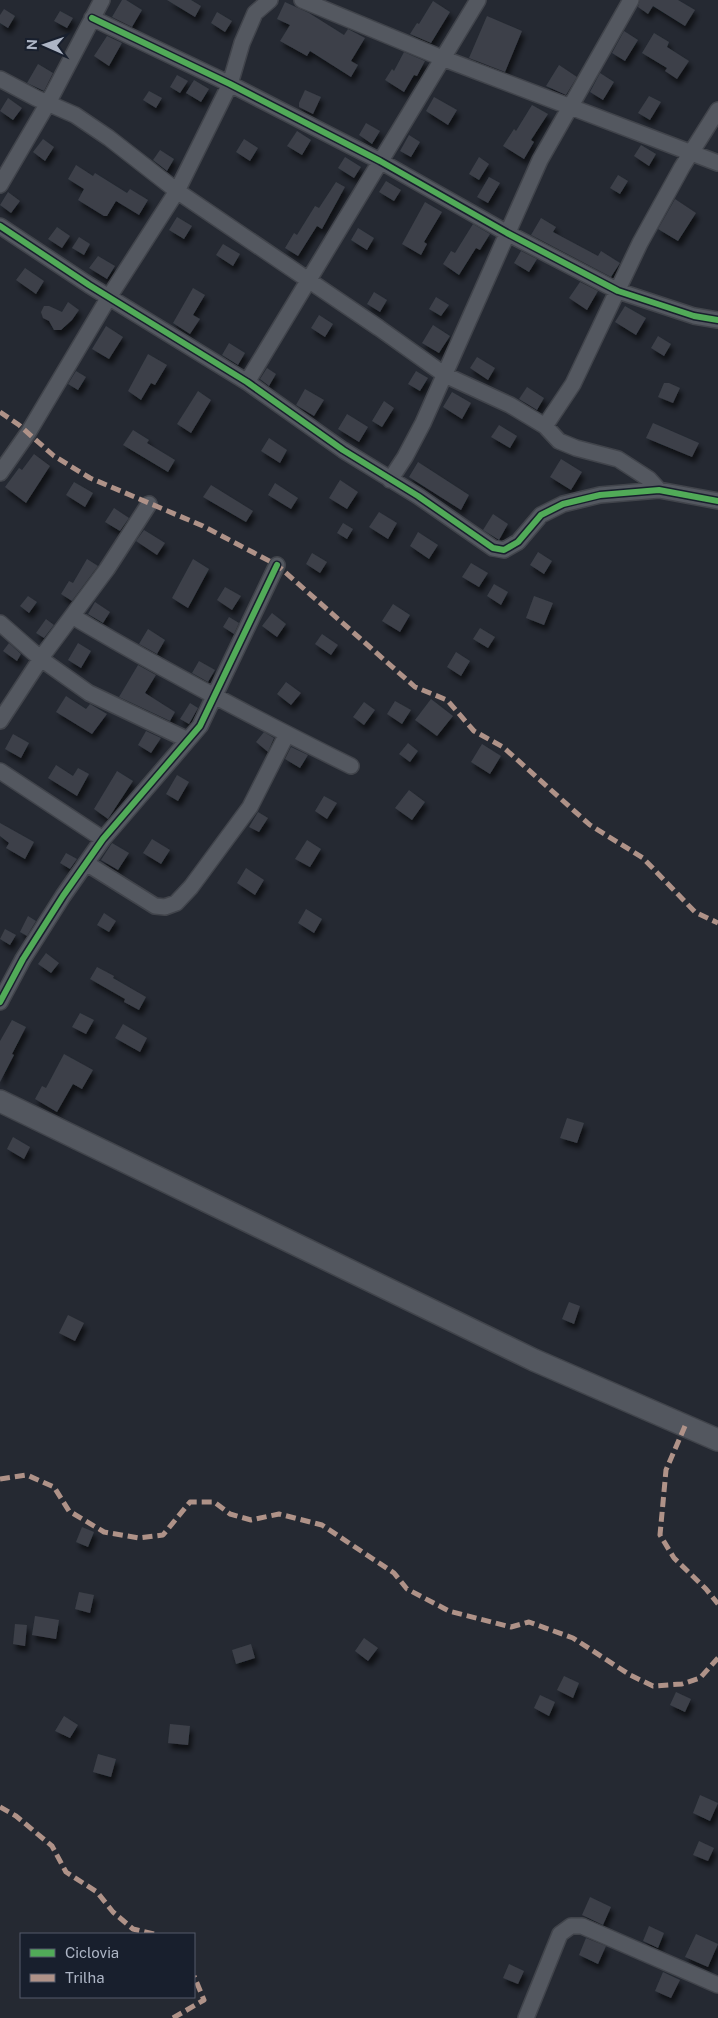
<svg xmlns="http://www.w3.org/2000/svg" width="718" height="2018" viewBox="0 0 718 2018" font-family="'Public Sans',sans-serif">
<defs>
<filter id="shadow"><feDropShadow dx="3" dy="5.5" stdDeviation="2.5" flood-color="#0009"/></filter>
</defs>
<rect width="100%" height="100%" fill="#252932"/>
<path fill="#3c4049" filter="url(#shadow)" d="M122,0H126L142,10L132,27L112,17Z
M167,0H191L201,6L195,17Z
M640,0H678L695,10L685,26L653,6L648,14L638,7Z
M433,1L450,12L431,43L410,34L417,23L419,24Z
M285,2L309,13L344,35L348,29L365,38L351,61L358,65L351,77L310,51L307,56L280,41L290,25L277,19Z
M4,9L15,16L8,28L0,23V15Z
M60,11L73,18L67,28L54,21Z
M217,12L232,21L225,32L211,23Z
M487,16L522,31L505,72L469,58Z
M624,31L638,40L625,61L612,53Z
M654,33L669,42L667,47L689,61L677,79L665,71L667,68L642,53Z
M107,36L122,43L109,66L94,56Z
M404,52L425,61L417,76L414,75L404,92L385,80L392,69L394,71Z
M38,64L53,73L44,91L27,83Z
M559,65L577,77L566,95L546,86Z
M600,73L614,82L603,100L590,92Z
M177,75L188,81L180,93L170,87Z
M194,80L209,89L201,102L186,93Z
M305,90L321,97L313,114L299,107V103Z
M149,91L162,98L156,108L143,100Z
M649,96L661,102L650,120L638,113Z
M434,97L457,110L448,125L426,111Z
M8,98L22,108L13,120L0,111Z
M532,105L548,114L531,140L534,142L524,159L503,146L514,129L516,131Z
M366,123L380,131L372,144L359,135Z
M297,131L311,140L302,155L287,146Z
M409,135L420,142L411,157L400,151Z
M43,139L54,147L45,161L33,152Z
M244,139L258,148L250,161L236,152Z
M641,145L656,154L649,166L634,156Z
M160,150L174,159L167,171L153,160Z
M345,157L361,167L354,178L338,168Z
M479,157L489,164L479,180L469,174Z
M76,165L93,176L95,173L127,193L130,189L148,200L139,215L116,201L107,216H104L78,200L84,189L68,179Z
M618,175L628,181L620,194L610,188Z
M489,177L500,183L488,203L477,197Z
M386,181L401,190L394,201L379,192Z
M336,182L345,187L322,229L317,226L298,256L285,248L294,233L297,235L315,206L319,208Z
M8,192L20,201L11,213L0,205Z
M675,199L696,213L678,241L658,229Z
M425,202L442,212L424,242L427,244L421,255L402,244Z
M177,217L192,226L184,239L169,230Z
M541,218L556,227L553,232L598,256L601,251L620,263L611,277L531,235Z
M473,224L490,234L480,250L476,248L459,275L443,264L451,251L455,253Z
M57,227L70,236L62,248L48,239Z
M358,228L374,238L367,250L351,240Z
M79,237L90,244L84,255L72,248Z
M223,244L240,254L233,266L216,255Z
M521,251L537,259L529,272L514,263Z
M98,256L115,266L107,279L89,268Z
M25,268L44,281L36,294L16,280Z
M580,282L598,291L587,310L569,298Z
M193,288L205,295L193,315L200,319L190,334L173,323Z
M374,292L387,300L380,312L367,304Z
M436,297L449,305L441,316L429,309Z
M68,302L79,310L72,320L61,330H54L49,321L43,318L41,312L44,306H49L62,312Z
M625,306L646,318L636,335L615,322Z
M319,315L333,324L325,337L311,328Z
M433,325L450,336L439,353L422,343Z
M106,326L123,337L109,359L92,349Z
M658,336L671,344L664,356L651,348Z
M229,343L245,353L238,365L222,355Z
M148,354L167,365L155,385L151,383L141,400L128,391Z
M477,357L495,368L488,380L470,368Z
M267,368L276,374L269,386L260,379Z
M76,371L86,377L78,390L68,384Z
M416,371L428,378L420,391L408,384Z
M664,383H669L680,388L673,403L658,397Z
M527,387L544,398L537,410L519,399Z
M305,389L324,400L314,416L296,405Z
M198,391L211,400L191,433L177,424Z
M452,392L471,403L462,419L443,407Z
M384,401L394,408L382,427L372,421Z
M347,414L368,427L359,442L338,429Z
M653,423L699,443L692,457L646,438Z
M499,425L517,436L510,448L491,437Z
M133,430L149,440L147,443L175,460L168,472L123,445Z
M269,438L287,450L280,463L261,451Z
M34,454L50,466L26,503L5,487L19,468L22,470Z
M561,459L582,472L571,490L550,477Z
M418,462L469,495L461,510L409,477Z
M340,480L358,492L347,509L329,498Z
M74,482L93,493L85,507L66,495Z
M275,483L298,498L291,509L268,495Z
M211,485L253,511L246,522L203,497Z
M114,508L129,518L120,531L105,522Z
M379,512L397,523L388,539L369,527Z
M493,514L508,524L499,540L483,530Z
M343,523L353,529L347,539L337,533Z
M144,530L165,543L157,555L136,541Z
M418,532L438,545L429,559L410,546Z
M538,552L552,561L544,574L530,565Z
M312,553L327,562L320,573L306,564Z
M87,559L98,566L72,601L61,594L69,581L73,583Z
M193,559L209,569L188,608L172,598Z
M471,563L488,573L479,587L462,577Z
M494,584L508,592L501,605L487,596Z
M225,587L241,596L232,610L217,600Z
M28,596L37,602L29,613L20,606Z
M534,596L553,603L544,625L526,618Z
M95,602L110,612L103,623L88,614Z
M393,604L410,615L400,632L382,621Z
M272,613L286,624L277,637L262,626Z
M229,617L239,623L234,634L223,627Z
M46,619L54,625L44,638L36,633Z
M480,628L495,637L488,648L473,639Z
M148,629L165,640L157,654L139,644Z
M322,634L338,645L331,655L315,644Z
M9,643L21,654L17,661L3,651Z
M78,643L91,651L81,668L68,660Z
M456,652L470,661L461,676L447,667Z
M199,661L215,670L208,682L192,673Z
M138,665L156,675L145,693L175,712L170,721L119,697Z
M286,682L301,693L291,705L277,694Z
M66,696L86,709L90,704L107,714L92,734L56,712Z
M431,699L453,716L437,736L415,720Z
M395,701L411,710L402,724L387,714Z
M364,702L375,710L364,725L353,717Z
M190,703L198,708L189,724L180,719Z
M146,731L161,738L151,753L138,745Z
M264,732L274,738L268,752L256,742Z
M13,734L29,743L21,758L5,749Z
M408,743L418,751L410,762L399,754Z
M482,744L501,756L490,774L471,762Z
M291,747L308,755L300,768L285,759Z
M56,765L73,776L78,768L89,774L77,796L48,778Z
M117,771L133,781L108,819L94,809Z
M177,775L189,782L178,801L166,794Z
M409,790L425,802L412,820L395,808Z
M324,796L337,803L327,819L315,811Z
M258,812L268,818L259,832L249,827Z
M0,823L34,842L25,859L6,848L9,843L0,836Z
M152,839L170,850L161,864L143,853Z
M307,840L321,849L310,867L295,859Z
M112,843L129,853L118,870L101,860Z
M66,853L77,859L70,869L60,863Z
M246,868L264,880L255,895L237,883Z
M306,909L322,919L314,933L298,923Z
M104,913L116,921L109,932L97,925Z
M28,916L36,921L27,936L20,932Z
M5,929L16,935L10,945L0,939Z
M46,953L59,963L51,973L38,964Z
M97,967L114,976L113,978L146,997L139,1010L124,1002L125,999L90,979Z
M80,1013L94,1020L86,1034L72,1027Z
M12,1020L26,1027L12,1054L14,1055L0,1082V1041Z
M123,1024L147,1038L140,1052L115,1038Z
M64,1054L93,1070L82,1089L73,1084L57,1112L35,1099L42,1086L46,1088Z
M567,1118L584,1123L577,1143L560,1138Z
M13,1137L30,1147L24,1159L7,1149Z
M569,1302L580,1306L574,1324L562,1319Z
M68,1315L84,1323L75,1341L59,1333Z
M82,1527L94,1532L88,1547L76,1542Z
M79,1592L94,1595L90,1613L75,1609Z
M35,1616L59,1620L56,1639L32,1635Z
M15,1624L27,1625L25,1646L13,1644Z
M364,1638L378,1648L368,1661L355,1651Z
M251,1644L255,1658L236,1664L232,1650Z
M564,1676L579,1683L573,1698L557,1690Z
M676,1692L691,1699L685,1712L670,1705Z
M540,1695L555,1702L549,1716L534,1708Z
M64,1716L78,1725L70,1738L55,1731Z
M170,1724L190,1726L188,1745L168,1743Z
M98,1754L116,1759L111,1777L93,1772Z
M700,1795L718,1803L710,1821L693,1813Z
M699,1841L714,1848L708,1861L693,1855Z
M590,1897L611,1907L603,1925L582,1915Z
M649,1926L664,1933L658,1948L643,1941Z
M696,1934L718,1944L708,1967L685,1957Z
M586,1938L606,1946L598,1964L579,1955Z
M509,1964L524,1971L518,1984L503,1978Z
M663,1972L680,1980L671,1998L655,1991Z"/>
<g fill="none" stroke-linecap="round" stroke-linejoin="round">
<g stroke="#41444b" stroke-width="18">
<path id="minor" d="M302,0L442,58L718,163
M92,18L230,84L380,161L507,233L618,291L694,316L718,320
M0,79L36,98L75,115L109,138L177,191L379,328L445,375L510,405L545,426L559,441L576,448L618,459L649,479L659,490
M0,185L48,103L102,0
M0,226L89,285L247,382L343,450L418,496L493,548L504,550L518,542L541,515L563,504L600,495L659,490L718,501
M247,382L478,0
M545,426L573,384L640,243L682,167L718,110
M0,473L28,433L109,297L177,191L230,84L242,43L255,13L270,0
M390,480L405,457L423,423L540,160L631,0
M72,616C163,670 256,719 351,766
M0,623L41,659L89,693L188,740
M0,721L46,651L107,569L149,504
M0,771L103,839
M86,863L155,906L165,907L176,903L191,887L250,807L287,734
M0,1002L23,959L63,896L103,839L200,726L277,565
M526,2018L560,1934L571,1926H582L718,1985"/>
</g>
<g stroke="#41444b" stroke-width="24">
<path id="secondary" d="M0,1101L534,1360L718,1440"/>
</g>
<use href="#minor" stroke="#545860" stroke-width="15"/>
<use href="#secondary" stroke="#53575f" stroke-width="21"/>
<path stroke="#af9288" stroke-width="5" stroke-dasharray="10 5" stroke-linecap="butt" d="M0,412L19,425L54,456L90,478L203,526L277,565L415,687L447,700L474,731L503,747L590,825L643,858L695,912L718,923
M685,1426L666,1470L660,1535L674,1558L706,1589L718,1604
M0,1479L27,1475L54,1487L69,1511L104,1532L139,1538L163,1535L190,1502H214L230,1514L251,1520L279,1514L322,1525L394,1573L407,1589L449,1611L511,1627L529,1622L573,1638L630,1675L653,1686L682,1684L700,1678L718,1658
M0,1807L16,1816L52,1846L66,1872L97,1892L113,1912L133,1929L154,1934
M173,2018L204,2000L194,1976"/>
<g stroke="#181f2d" stroke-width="9">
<path id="cycleway" d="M92,18L230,84L380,161L507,233L618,291L694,316L718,320
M0,226L89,285L247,382L343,450L418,496L493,548L504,550L518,542L541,515L563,504L600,495L659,490L718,501
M0,1002L23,959L63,896L103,839L200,726L277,565"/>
</g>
<use href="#cycleway" stroke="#51ab58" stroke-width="6"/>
</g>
<rect x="20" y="1933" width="175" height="65" fill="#181f2d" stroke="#545b6a"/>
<rect x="30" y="1949" width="25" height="8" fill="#51ab58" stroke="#545b6a"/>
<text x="65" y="1958" font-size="15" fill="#adb5c5">Ciclovia</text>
<rect x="30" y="1974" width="25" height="8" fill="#af9288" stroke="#545b6a"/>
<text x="65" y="1983" font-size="15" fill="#adb5c5">Trilha</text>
<g transform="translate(45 45) rotate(272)" stroke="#181f2d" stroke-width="4" paint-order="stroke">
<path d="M0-4L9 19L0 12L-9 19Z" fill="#adb5c5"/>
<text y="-8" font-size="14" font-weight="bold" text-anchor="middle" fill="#adb5c5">N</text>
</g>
</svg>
